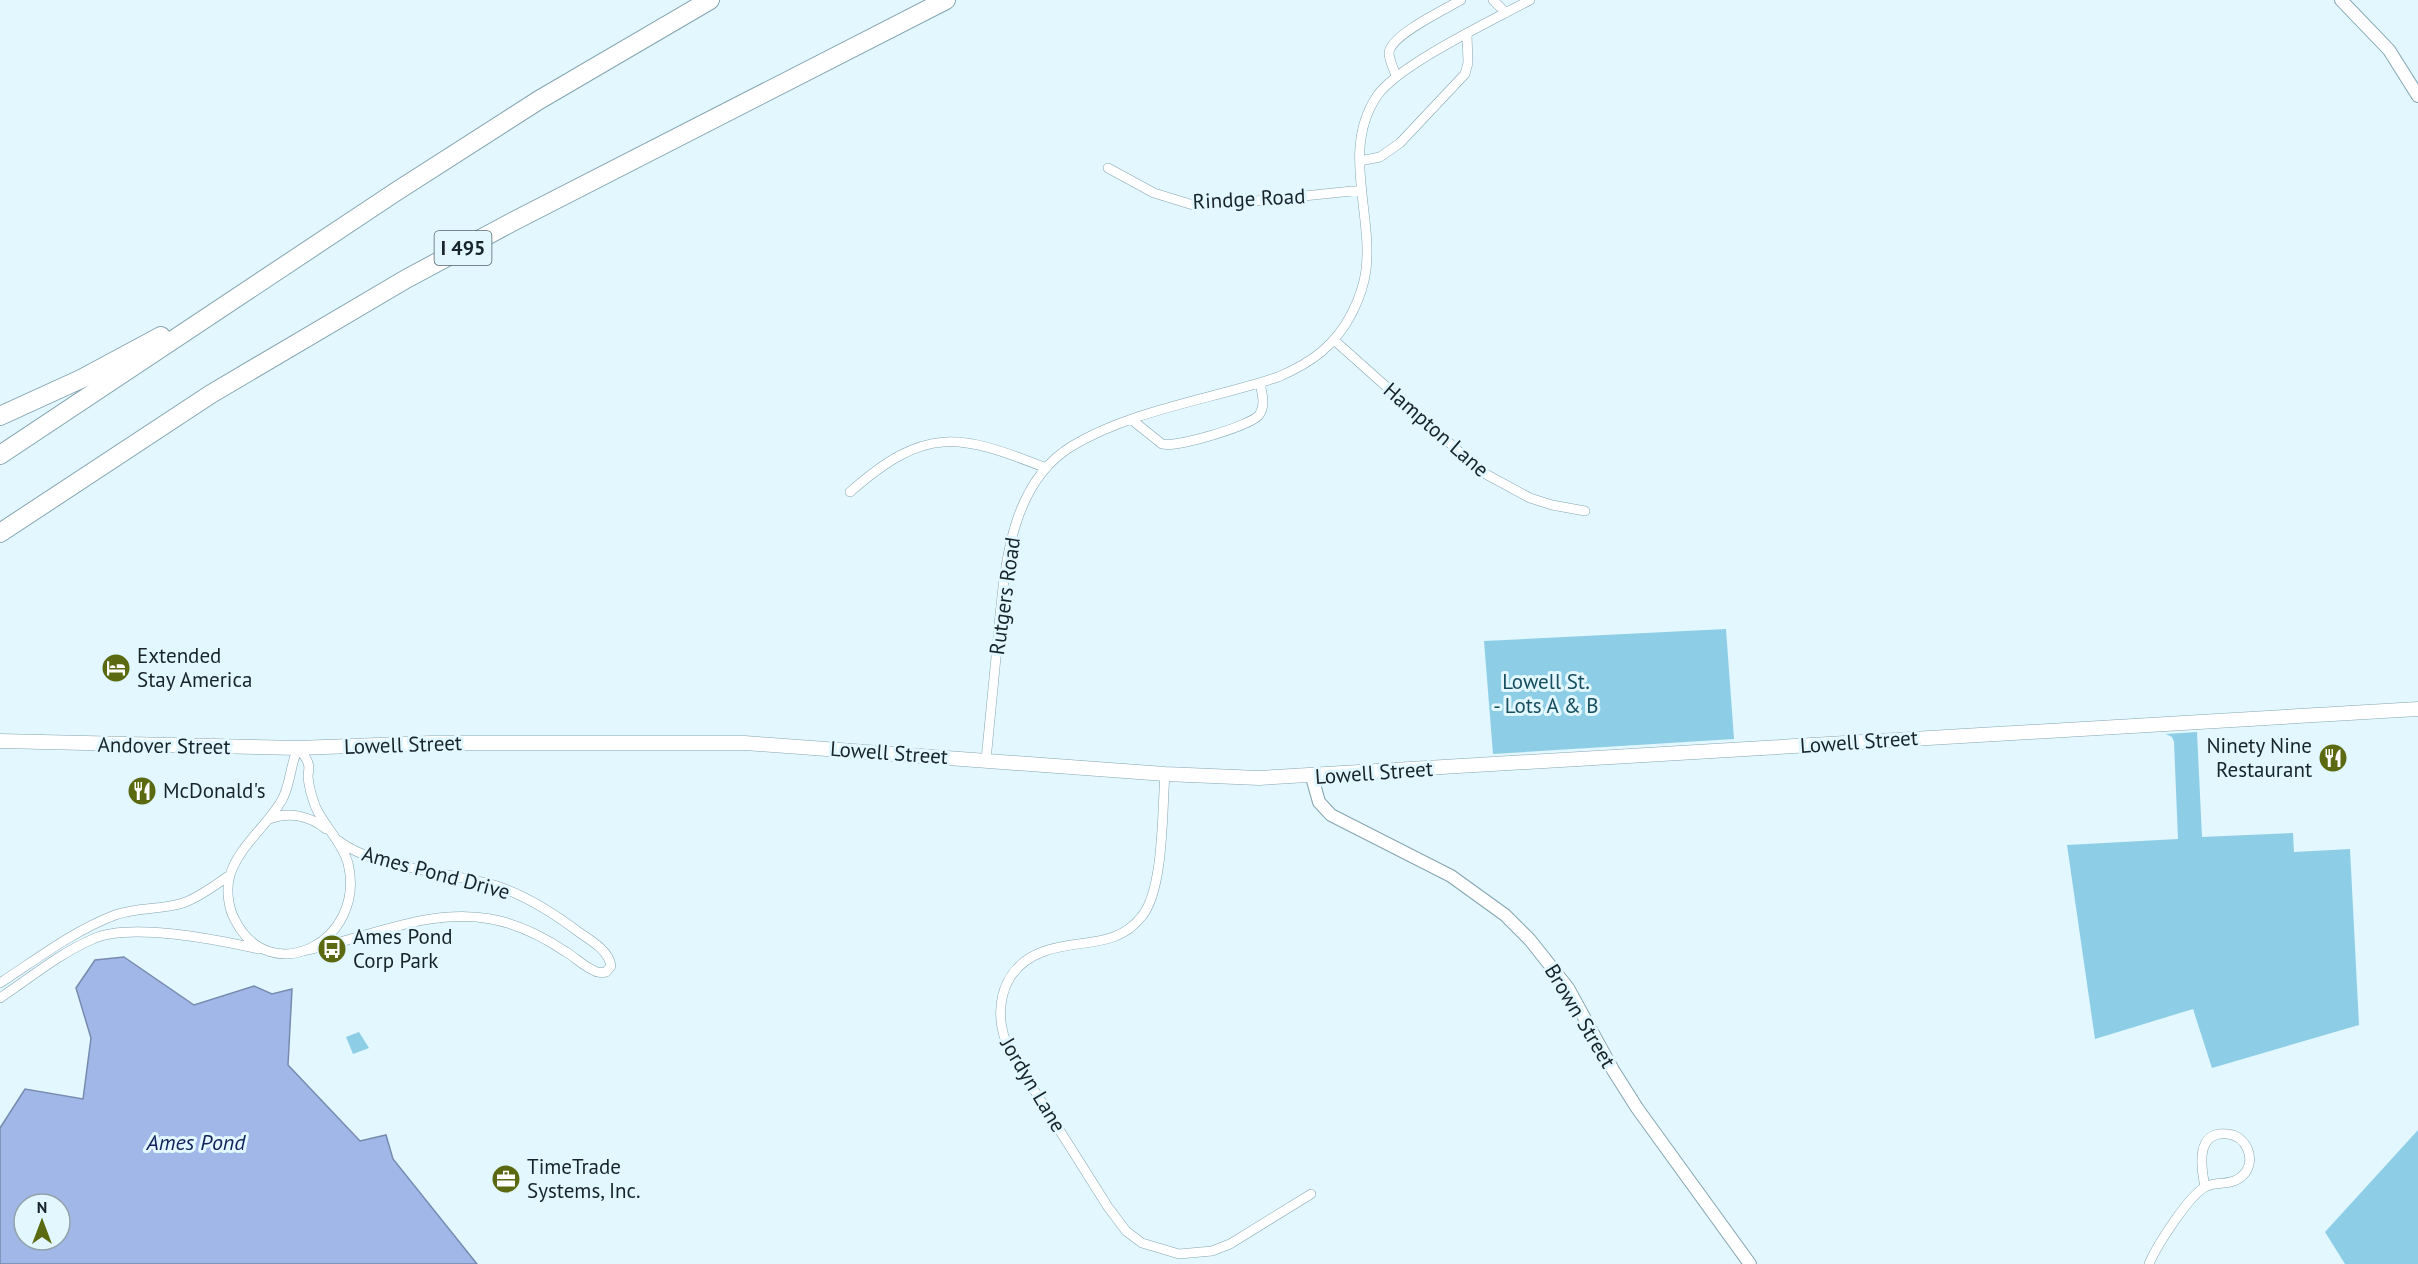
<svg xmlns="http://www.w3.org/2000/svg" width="2418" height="1264" viewBox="0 0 2418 1264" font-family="'PT Sans',sans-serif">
<rect width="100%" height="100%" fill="#e2f7ff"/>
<path fill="#8dcee6" d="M1726,629L1734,739L1493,754L1484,641Z
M2197,732L2202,837L2293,833L2294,852L2350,849L2359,1025L2212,1068L2193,1009L2095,1039L2067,845L2178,839L2174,742L2172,737L2166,734Z
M359,1032L369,1048L353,1054L346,1037Z
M2418,1130V1264H2345L2325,1232Z"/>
<path fill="#a0b7e7" stroke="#778bae" stroke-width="1.5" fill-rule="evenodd" d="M124,957L194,1005L254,986L272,994L292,989L288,1065L360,1141L386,1135L393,1159L477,1264H0V1128L25,1089L83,1099L91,1038L76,988L95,960ZM24,1204H60V1240H24Z"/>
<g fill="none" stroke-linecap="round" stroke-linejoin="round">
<g stroke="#84a5b1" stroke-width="10">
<path id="minor" d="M1493,0L1506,13
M1396,76C1394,69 1389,60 1389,53C1390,35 1446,9 1461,0
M1360,161L1380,157L1400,143L1465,74L1468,63L1467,35
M1108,168L1154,193L1193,205L1236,203L1362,190
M1334,340L1482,472L1530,498L1552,505L1585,511
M1132,420L1162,444C1176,448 1250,426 1259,415C1266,405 1262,394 1260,383
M850,492C925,426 958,433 1046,468
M298,748C301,752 307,758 308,763C310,767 308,773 308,777C309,787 312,798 316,808C325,827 342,842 348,863C367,942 270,990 235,920C228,908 226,888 230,875C239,846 267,826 282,800C291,783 290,765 298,748Z
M986,760C990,722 993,685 997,647C1004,579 1006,486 1072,446C1132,410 1212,399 1278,377C1311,363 1335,346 1352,313C1359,299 1364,286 1366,270C1373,213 1341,149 1377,96C1398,65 1493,20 1530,0
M1165,774C1162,811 1164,889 1142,916C1116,950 1077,938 1042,952C998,969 991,1017 1012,1055L1108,1207L1126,1231L1142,1243L1179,1254L1212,1251L1230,1244L1311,1194
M269,819C289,811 310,816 326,829
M302,951C365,940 426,907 491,919C518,924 544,937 566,952C575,957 583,966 593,970C597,973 601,973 606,972L611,966C609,951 592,941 580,933C555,914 527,896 497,886C452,872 373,868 339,841
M0,983C37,959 73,931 115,915C137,907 160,910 183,903C200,897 215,885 230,875
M0,998C30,978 60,953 93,939C129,922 219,940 259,949
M2149,1264C2156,1247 2190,1193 2207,1186C2220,1181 2235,1186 2245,1173C2256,1158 2246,1136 2228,1134C2195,1130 2201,1167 2205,1187"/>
</g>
<g stroke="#84a5b1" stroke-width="14">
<path id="tertiary" d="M2341,0L2389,50L2418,96
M1312,777L1319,802L1331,815L1451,876L1505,915L1530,940L1568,988L1613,1070L1637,1108L1750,1264"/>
</g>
<g stroke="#84a5b1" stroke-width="15">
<path id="secondary" d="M0,741L298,748L431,743H745L1165,774L1259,778L2418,709"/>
</g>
<g stroke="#84a5b1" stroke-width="20">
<path id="motorway" d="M0,416L81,379L161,336
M0,455L397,191L539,100L710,0
M0,533L211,394L406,279L514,221L946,0"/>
</g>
<use href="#minor" stroke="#fff" stroke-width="9"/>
<use href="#tertiary" stroke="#fff" stroke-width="12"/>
<use href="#secondary" stroke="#fff" stroke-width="14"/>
<use href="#motorway" stroke="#fff" stroke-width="18"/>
</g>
<defs>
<g id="hotel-disc" transform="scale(1.5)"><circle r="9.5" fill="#5b6911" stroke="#e2f7ff"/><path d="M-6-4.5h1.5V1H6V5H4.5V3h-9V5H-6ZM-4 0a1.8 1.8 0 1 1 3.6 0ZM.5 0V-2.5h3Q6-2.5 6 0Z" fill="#fff"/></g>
<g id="restaurant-disc" transform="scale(1.5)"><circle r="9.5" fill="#5b6911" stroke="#e2f7ff"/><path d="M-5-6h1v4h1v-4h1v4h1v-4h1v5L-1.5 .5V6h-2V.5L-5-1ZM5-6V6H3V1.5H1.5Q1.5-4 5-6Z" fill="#fff"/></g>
<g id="bus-disc" transform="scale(1.5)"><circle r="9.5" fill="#5b6911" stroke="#e2f7ff"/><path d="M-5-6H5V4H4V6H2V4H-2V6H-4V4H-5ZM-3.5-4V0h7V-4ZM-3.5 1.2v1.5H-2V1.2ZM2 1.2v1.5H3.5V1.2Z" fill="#fff"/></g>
<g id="office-disc" transform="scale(1.5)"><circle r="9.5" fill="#5b6911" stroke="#e2f7ff"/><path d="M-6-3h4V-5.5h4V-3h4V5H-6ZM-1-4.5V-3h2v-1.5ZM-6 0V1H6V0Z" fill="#fff"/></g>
</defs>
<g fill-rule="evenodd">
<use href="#hotel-disc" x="116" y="668"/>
<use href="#restaurant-disc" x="2333" y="758"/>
<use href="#restaurant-disc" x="142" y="791"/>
<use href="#bus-disc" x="332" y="949"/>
<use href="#office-disc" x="506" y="1179"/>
</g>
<g text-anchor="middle" stroke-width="6" stroke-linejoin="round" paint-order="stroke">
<rect fill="#e2f7ff" stroke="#546369" stroke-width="1.5" x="434.5" y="231" width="57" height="34" rx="4.5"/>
<g font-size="20" font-weight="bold" fill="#172429">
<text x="463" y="255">I 495</text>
</g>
<g font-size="21" fill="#172429" stroke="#e2f7ff">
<text transform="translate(1249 199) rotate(-3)" y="7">Rindge Road</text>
<text transform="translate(1436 430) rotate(41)" y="7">Hampton Lane</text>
<text transform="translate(1005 596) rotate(-82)" y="7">Rutgers Road</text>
<text transform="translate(1859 742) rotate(-4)" y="7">Lowell Street</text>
<text transform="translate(403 745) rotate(-2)" y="7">Lowell Street</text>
<text transform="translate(164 746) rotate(1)" y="7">Andover Street</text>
<text transform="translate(889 753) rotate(4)" y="7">Lowell Street</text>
<text transform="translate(1374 773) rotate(-4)" y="7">Lowell Street</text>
<text transform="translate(436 873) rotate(15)" y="7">Ames Pond Drive</text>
<text transform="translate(1580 1016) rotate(59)" y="7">Brown Street</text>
<text transform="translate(1033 1085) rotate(59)" y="7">Jordyn Lane</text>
</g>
<g font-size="21" fill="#172429" stroke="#e2f7ff" text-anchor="start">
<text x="137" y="663">Extended<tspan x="137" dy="24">Stay America</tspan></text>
<text x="2312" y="753" text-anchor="end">Ninety Nine<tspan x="2312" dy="24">Restaurant</tspan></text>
<text x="163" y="798">McDonald's</text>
<text x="353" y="944">Ames Pond<tspan x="353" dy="24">Corp Park</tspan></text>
<text x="527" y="1174">TimeTrade<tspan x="527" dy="24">Systems, Inc.</tspan></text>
</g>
<g font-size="21" fill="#174e5f" stroke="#e2f7ff">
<text x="1546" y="689">Lowell St.<tspan x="1546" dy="24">- Lots A &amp; B</tspan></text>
</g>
<g font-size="22" font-style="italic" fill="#0f245c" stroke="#e2f7ff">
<text x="196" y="1150">Ames Pond</text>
</g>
</g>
<g transform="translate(42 1222)"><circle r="28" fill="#e2f7ff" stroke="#91a3a9" stroke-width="1.5"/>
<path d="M0-4.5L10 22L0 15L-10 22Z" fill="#5b6911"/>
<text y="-9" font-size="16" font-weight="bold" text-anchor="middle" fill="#172429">N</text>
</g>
</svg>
